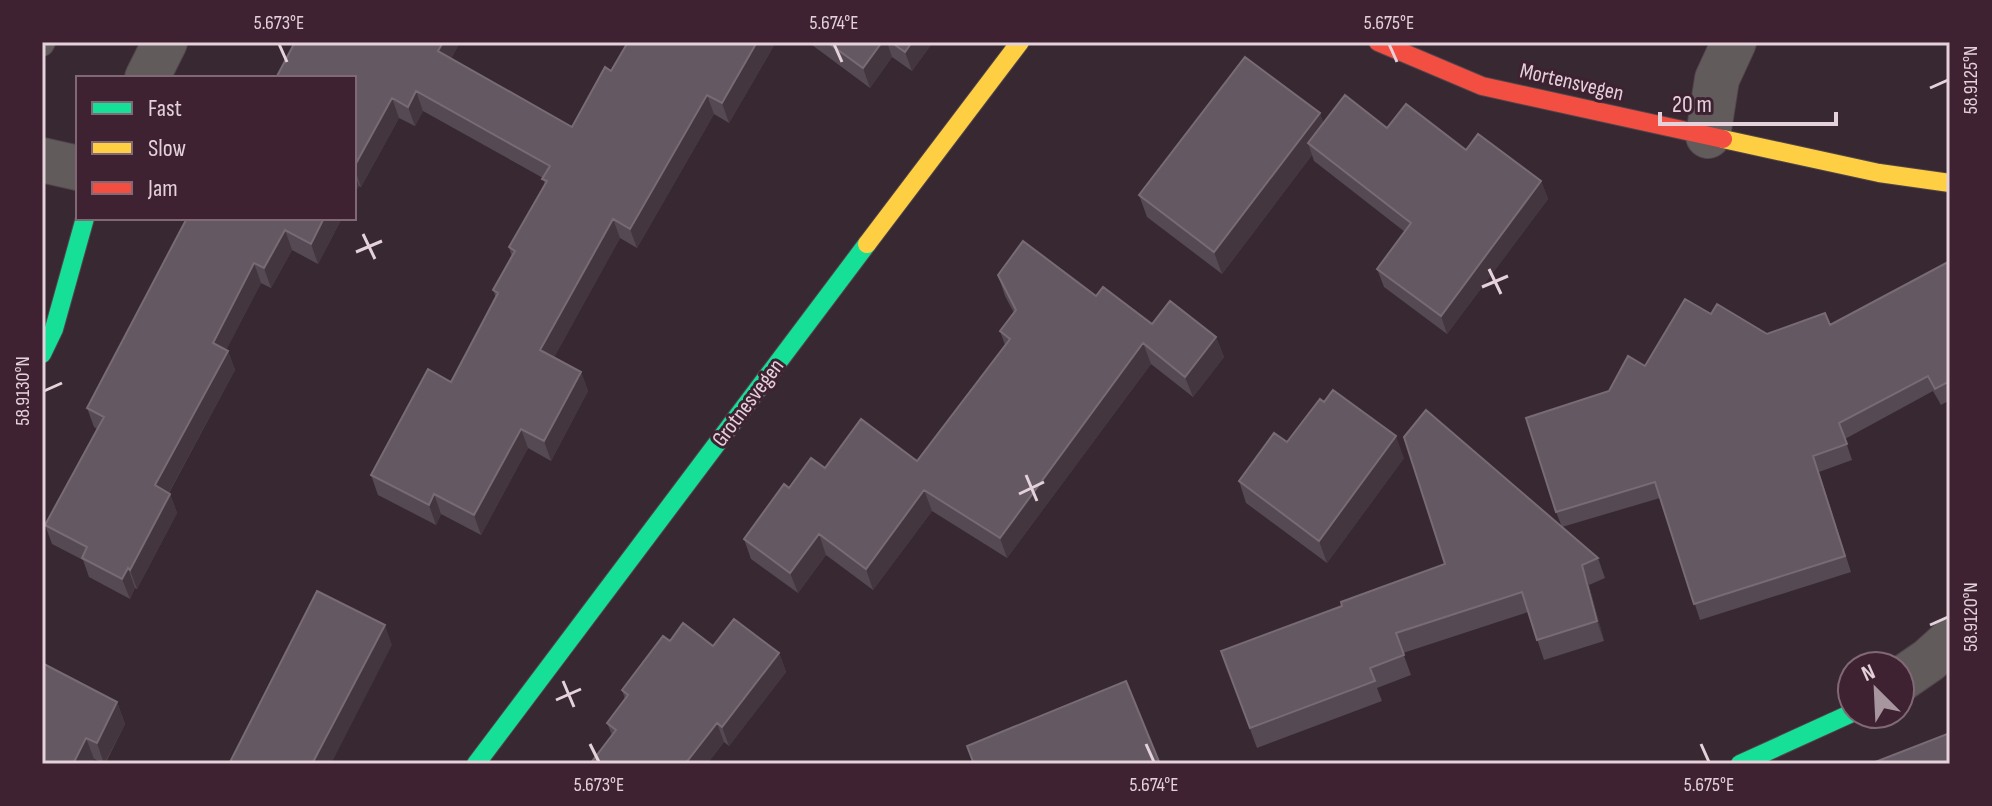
<svg xmlns="http://www.w3.org/2000/svg" width="1992" height="806" viewBox="0 0 1992 806" font-family="'Sofia Sans Condensed',sans-serif">
<rect width="100%" height="100%" fill="#382831"/>
<g fill="none" stroke-linecap="round" stroke-linejoin="round">
<g stroke="#52454c" stroke-width="26">
<path id="lane" d="M42,44L43,42"/>
</g>
<g stroke="#52454c" stroke-width="46">
<path id="street" d="M147,78L165,42
M1708,136L1717,79L1734,42
M42,160L78,168
M1900,680L1929,660L1950,641"/>
</g>
<g stroke="#52454c" stroke-width="20">
<path id="fast" d="M42,354L54,329L85,218
M476,764L867,244
M1740,764L1852,713"/>
</g>
<g stroke="#52454c" stroke-width="20">
<path id="slow" d="M1723,139L1879,173L1950,183
M867,244L1020,42"/>
</g>
<g stroke="#52454c" stroke-width="20">
<path id="jam" d="M1378,42L1482,86L1723,139"/>
</g>
<use href="#lane" stroke="#625b5c" stroke-width="24"/>
<use href="#street" stroke="#625b5c" stroke-width="44"/>
<use href="#fast" stroke="#16e098" stroke-width="18"/>
<use href="#slow" stroke="#ffcf43" stroke-width="18"/>
<use href="#jam" stroke="#f24e42" stroke-width="18"/>
</g>
<path fill="#554953" d="M295,42H460L451,59L572,127L611,71L628,42H776L729,123L714,114L637,248L620,238L554,357L581,372L588,391L551,461L528,448L481,535L441,514L436,525L378,495L371,475L451,382L496,298L493,290L512,257L509,247L545,185L543,178L423,111L415,126L399,118L361,187L359,186L354,194V78Z
M808,42H933L912,71L892,57L870,88Z
M1320,113L1323,123L1387,128L1466,150L1541,181L1548,199L1447,334L1384,287L1377,269L1405,232L1314,161L1312,155L1222,274L1147,217L1139,195Z
M187,218H342L318,264L292,250L271,288L261,283L226,350L228,351L235,370L169,493L170,494L177,513L137,589L135,588L130,599L89,577L83,560L52,544L45,525L97,429L94,427L87,408Z
M1950,261V400L1941,405L1933,391L1845,439L1852,460L1819,472L1851,572L1700,620L1660,498L1562,527L1598,558L1605,578L1589,585L1604,641L1544,660L1528,612L1403,653L1411,675L1377,688L1382,701L1257,748L1221,651L1562,527L1556,512L1609,391L1645,366L1711,314L1767,334L1830,325Z
M998,275L1096,296L1152,324L1216,337L1224,357L1193,397L1151,364L1007,558L932,511L873,590L826,555L798,593L751,559L744,539L789,488L825,468L917,461L1005,345L1000,331L1014,313L1005,296Z
M1287,442L1404,458L1327,563L1246,503L1239,481Z
M670,641L779,653L786,672L729,746L724,742L707,764H590L612,735L607,723L625,699L622,690Z
M117,702L125,724L105,764L94,759L92,764H42Z"/>
<path fill="#43363f" d="M443,42H460L445,70L438,51Z
M757,42H776L729,123L722,103Z
M882,42H887L892,57L870,88L863,68Z
M912,42H933L912,71L905,52Z
M416,91L423,111L415,126L408,107Z
M707,95L714,114L637,248L630,229Z
M392,98L399,118L361,187L354,167Z
M1320,113L1328,135L1308,143L1312,155L1222,274L1214,252Z
M354,173L359,186L354,194Z
M1541,181L1548,199L1447,334L1441,316Z
M324,218H342L318,264L311,244Z
M613,219L620,238L548,369L540,350Z
M285,230L292,250L271,288L264,268Z
M254,263L261,283L220,362L213,343Z
M1216,337L1224,357L1193,397L1185,377Z
M1143,343L1151,364L1007,558L1000,538Z
M228,351L235,370L162,505L155,485Z
M581,372L588,391L551,461L544,441Z
M521,429L528,448L481,535L474,515Z
M1396,436L1404,458L1327,563L1319,541Z
M924,490L932,511L873,590L866,569Z
M170,494L177,513L137,589L130,570Z
M434,494L441,514L436,525L429,505Z
M819,534L826,555L798,593L790,573Z
M1582,565L1589,585L1604,641L1597,621Z
M128,568L135,588L130,599L122,579Z
M385,625L392,645L331,764H312Z
M779,653L786,672L729,746L722,727Z
M117,702L125,724L104,764L97,743Z
M717,723L724,742L707,764H685Z
M86,738L94,759L92,764H73Z"/>
<path fill="#645862" stroke="#786b74" stroke-width="2" d="M295,42H443L438,51L572,127L605,67L611,71L628,42H757L722,103L707,95L630,229L613,219L540,350L581,372L544,441L521,429L474,515L434,494L429,505L371,475L428,369L451,382L498,293L493,290L515,251L509,247L547,181L542,179L550,166L416,91L408,107L392,98L354,167V78H276Z
M827,42H882L863,68Z
M891,42H912L905,52Z
M1245,57L1320,113L1214,252L1139,195Z
M1345,95L1387,128L1406,104L1466,150L1478,134L1541,181L1441,316L1377,269L1411,223L1308,143Z
M187,218H324L311,244L285,230L264,268L254,263L213,343L228,351L155,485L170,494L130,570L128,568L122,579L82,558L87,547L45,525L104,417L87,408Z
M1023,241L1096,296L1103,287L1152,324L1170,301L1216,337L1185,377L1143,343L1000,538L924,490L866,569L819,534L790,573L744,539L784,484L789,488L811,458L825,468L861,419L917,461L1010,339L1000,331L1016,310L998,275Z
M1950,261V381L1935,389L1928,376L1839,423L1847,444L1813,456L1845,556L1694,604L1655,482L1556,512L1526,418L1609,391L1628,356L1645,366L1685,299L1711,314L1717,304L1767,334L1825,313L1830,325Z
M1333,390L1396,436L1319,541L1239,481L1274,433L1287,442L1320,399L1324,402Z
M1426,410L1598,558L1582,565L1597,621L1537,640L1522,592L1396,633L1404,655L1370,668L1375,681L1250,728L1221,651L1342,606L1341,602L1445,564L1404,437Z
M317,591L385,625L312,764H229Z
M734,619L779,653L722,727L717,723L685,764H590L616,730L607,723L628,695L622,690L663,636L670,641L683,623L713,646Z
M42,663L117,702L97,743L86,738L73,764H42Z
M1126,681L1160,764H974L967,746Z
M1950,733V764H1876L1875,762Z"/>
<path fill="none" stroke="#e4d1da" stroke-width="3" d="M279,44L287,62M834,44L842,62M1389,44L1397,62M1930,88L1948,80M363,234L375,259M356,252L382,241M1489,269L1501,294M1482,287L1508,276M44,391L62,383M1026,475L1037,501M1019,494L1044,482M1930,625L1948,617M563,681L574,707M556,700L581,689M590,744L599,762M1146,744L1154,762M1701,744L1709,762"/>
<g text-anchor="middle" stroke-width="6" stroke-linejoin="round" paint-order="stroke">
<g font-size="22" fill="#e4d1da" stroke="#3e2232">
<text transform="translate(1572 81) rotate(13)" y="8">Mortensvegen</text>
<text transform="translate(747 402) rotate(-53)" y="8">Grotnesvegen</text>
</g>
</g>
<rect width="1992" height="806" fill="none" stroke="#3e2232" stroke-width="88"/>
<rect x="76" y="76" width="280" height="144" fill="#3e2232" stroke="#806875" stroke-width="2"/>
<rect x="92" y="102" width="40" height="12" fill="#16e098" stroke="#806875" stroke-width="2"/>
<text x="148" y="116" font-size="24" fill="#e4d1da">Fast</text>
<rect x="92" y="142" width="40" height="12" fill="#ffcf43" stroke="#806875" stroke-width="2"/>
<text x="148" y="156" font-size="24" fill="#e4d1da">Slow</text>
<rect x="92" y="182" width="40" height="12" fill="#f24e42" stroke="#806875" stroke-width="2"/>
<text x="148" y="196" font-size="24" fill="#e4d1da">Jam</text>
<g transform="translate(1876 690) rotate(336)"><circle r="38" fill="#3e2232" stroke="#806875" stroke-width="2"/>
<path d="M0-6L14 30L0 20L-14 30Z" fill="#a8969f"/>
<text y="-12" font-size="22" font-weight="bold" text-anchor="middle" fill="#e4d1da">N</text>
</g>
<path d="M1660 112v12h176v-12" fill="none" stroke="#e4d1da" stroke-width="4"/>
<text x="1672" y="112" font-size="24" fill="#e4d1da" stroke="#3e2232" stroke-width="6" paint-order="stroke">20 m</text>
<rect x="44" y="44" width="1904" height="718" fill="none" stroke="#e4d1da" stroke-width="3"/>
<g font-size="20" text-anchor="middle" fill="#e4d1da">
<text x="279" y="29">5.673°E</text>
<text x="834" y="29">5.674°E</text>
<text x="1389" y="29">5.675°E</text>
<text transform="translate(1970 80) rotate(-90)" y="7">58.9125°N</text>
<text transform="translate(22 391) rotate(-90)" y="7">58.9130°N</text>
<text transform="translate(1970 617) rotate(-90)" y="7">58.9120°N</text>
<text x="599" y="791">5.673°E</text>
<text x="1154" y="791">5.674°E</text>
<text x="1709" y="791">5.675°E</text>
</g>
</svg>
